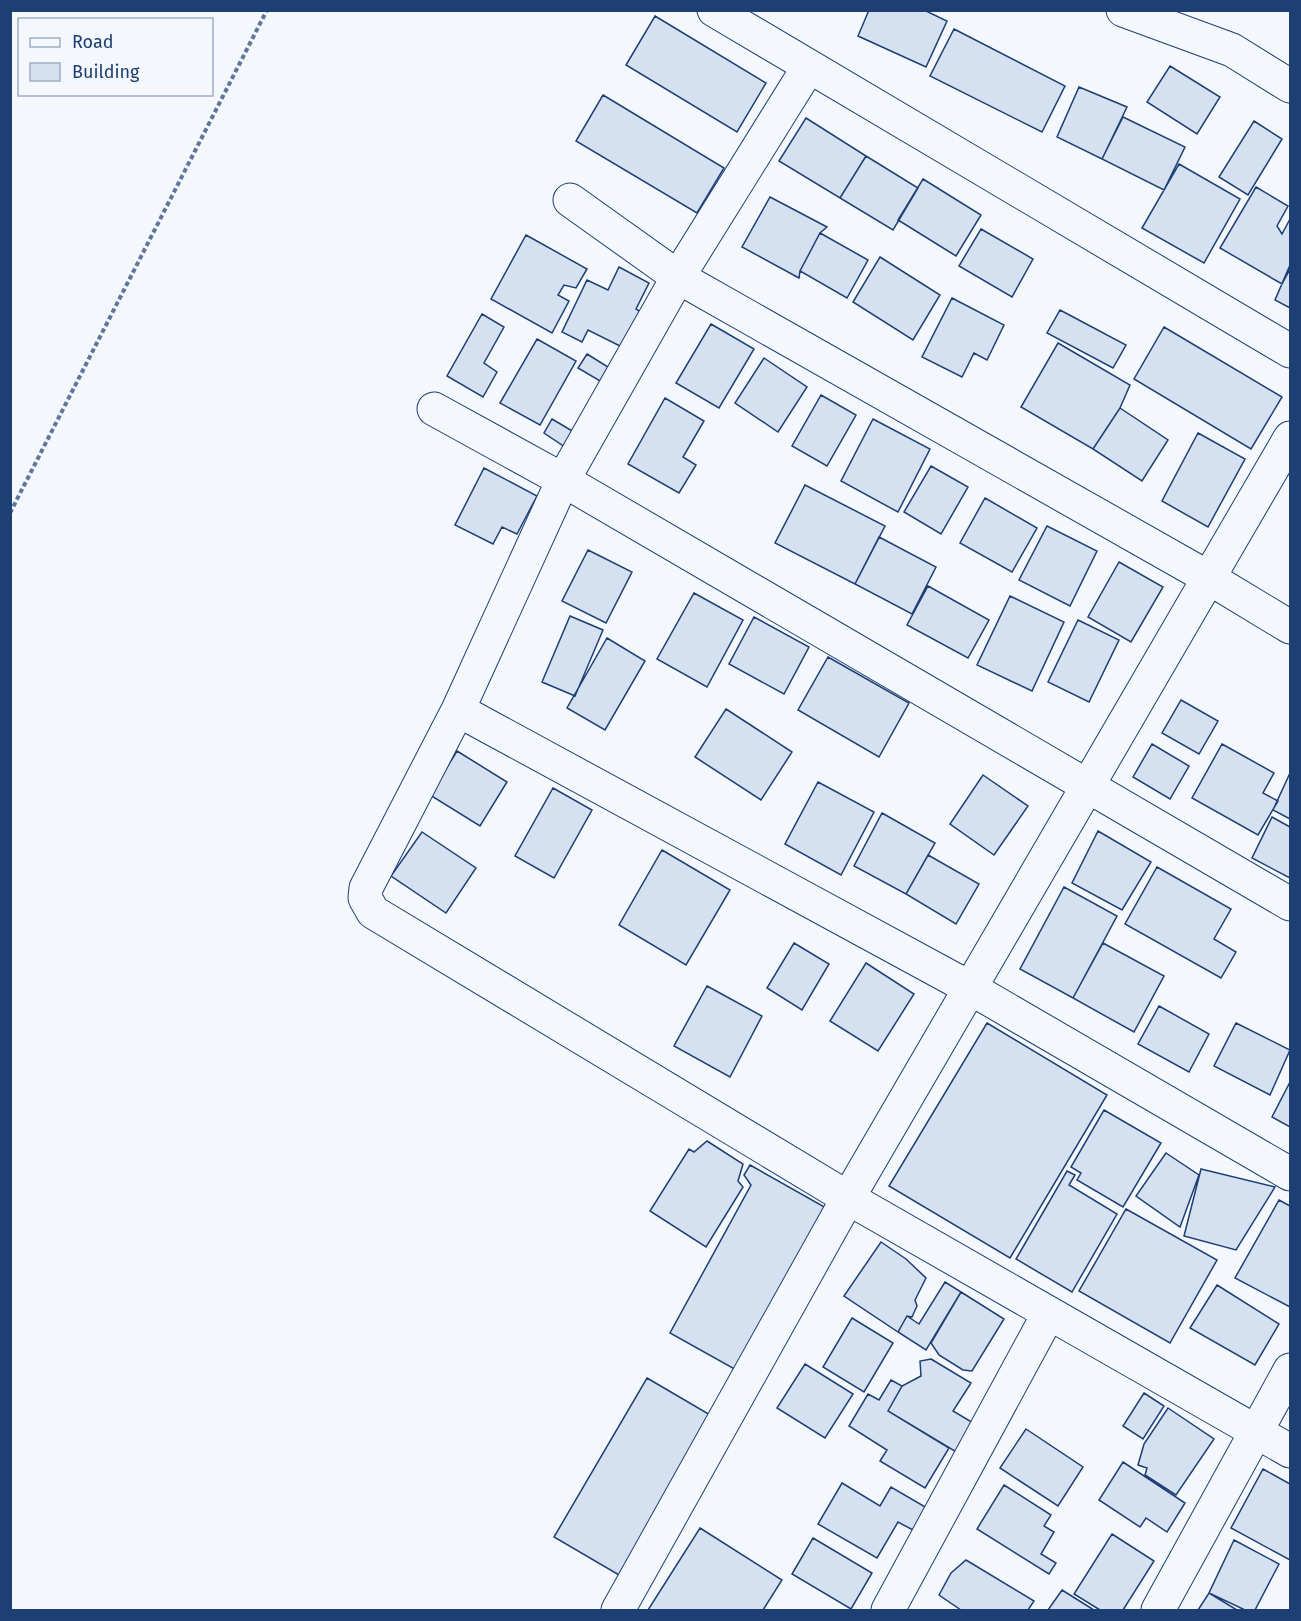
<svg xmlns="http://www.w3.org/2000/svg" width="1301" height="1621" viewBox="0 0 1301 1621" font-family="'Fira Sans',sans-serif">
<rect width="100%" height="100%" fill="#f4f7fb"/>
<path fill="#d5e0f0" stroke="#1d3f73" stroke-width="1.5" d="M869,10H924L947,21L926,67L858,36Z
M655,16L766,83L737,132L626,65Z
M954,29L1065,86L1042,132L930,76Z
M1170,66L1220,97L1197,134L1147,102Z
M1079,87L1127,107L1102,159L1057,137Z
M603,95L724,168L697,213L576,141Z
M1123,117L1185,147L1164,190L1102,159Z
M806,118L866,156L840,198L779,161Z
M1254,121L1282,139L1248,195L1219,177Z
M866,156L918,188L893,230L840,198Z
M1179,164L1240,199L1204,263L1142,228Z
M923,179L981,215L956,256L898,220Z
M1256,187L1288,206L1277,226L1282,234L1290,219V269L1282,284L1220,248Z
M770,197L827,227L820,233L800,271L799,278L742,247Z
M981,229L1033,259L1012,297L959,266Z
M820,233L868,260L847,298L800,271Z
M526,235L587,269L576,288L564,285L558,295L569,301L552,333L491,299Z
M880,257L940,295L913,340L853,302Z
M1290,265V308L1275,300Z
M619,267L649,283L636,309L646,315L628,350L588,330L582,342L562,332L587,280L608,290Z
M952,298L1004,325L987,360L974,353L962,377L922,357Z
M1060,310L1126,345L1113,368L1047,333Z
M482,314L504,327L484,363L497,372L483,397L447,376Z
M711,324L754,349L719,408L676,383Z
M1164,327L1282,397L1251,449L1134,379Z
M537,339L576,361L540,425L500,403Z
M1058,343L1130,385L1120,408L1093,449L1021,407Z
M587,354L608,367L600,381L578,368Z
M764,358L807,387L778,432L735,403Z
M821,395L856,415L827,466L792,446Z
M665,398L704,421L683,457L696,465L679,493L628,464Z
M1120,408L1168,440L1142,481L1093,449Z
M552,419L574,432L565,447L544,433Z
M873,419L930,449L898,512L841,481Z
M1198,433L1245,459L1208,527L1162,501Z
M931,466L968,487L941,534L904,512Z
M484,468L537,496L517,534L502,527L493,544L455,525Z
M805,485L885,526L855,584L775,543Z
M985,498L1037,528L1012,572L960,543Z
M1047,526L1097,551L1070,606L1019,580Z
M879,537L936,567L912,614L855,584Z
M588,550L632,572L606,623L562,601Z
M1119,562L1163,587L1131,642L1088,617Z
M928,586L989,620L968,658L907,625Z
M694,593L743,620L707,687L657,659Z
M1010,596L1064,622L1032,691L977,665Z
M570,616L603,630L575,696L542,682Z
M754,617L809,647L784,694L729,664Z
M1078,620L1119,640L1089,702L1048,682Z
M607,638L645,661L605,730L567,708Z
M828,657L909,703L879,757L798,710Z
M1181,700L1218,721L1199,754L1162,733Z
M726,709L792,752L761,800L695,757Z
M1152,744L1189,766L1170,799L1133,777Z
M1222,744L1274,773L1263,793L1278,801L1258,835L1192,798Z
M457,751L507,782L480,826L430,795Z
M1290,773V819L1273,810Z
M983,775L1028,806L994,855L950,824Z
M818,782L874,812L841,875L785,844Z
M553,788L592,810L554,878L515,856Z
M882,813L935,843L906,894L854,866Z
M1272,817L1290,827V878L1252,858Z
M1098,831L1151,862L1122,910L1072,883Z
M422,832L476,868L446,913L391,876Z
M662,850L730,890L686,965L619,925Z
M928,855L979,884L956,924L906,894Z
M1157,867L1231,909L1214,939L1236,952L1221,978L1125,924Z
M1064,887L1117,916L1073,998L1020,969Z
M794,943L829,964L802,1010L767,988Z
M1103,943L1164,976L1134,1032L1073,998Z
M866,963L914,994L878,1051L830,1021Z
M707,986L762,1016L730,1077L674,1046Z
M1159,1006L1209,1034L1189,1072L1138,1044Z
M987,1023L1107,1095L1010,1258L889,1186Z
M1236,1023L1290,1050L1270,1095L1214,1066Z
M1290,1082V1127L1272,1117Z
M1104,1110L1161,1143L1123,1207L1077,1180L1081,1173L1071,1167Z
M707,1141L743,1164L738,1181L743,1187L706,1247L650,1211L689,1149L694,1152Z
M1166,1153L1199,1175L1180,1227L1136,1196Z
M750,1165L828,1209L738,1371L670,1333L751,1185L744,1175Z
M1201,1169L1275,1187L1236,1250L1184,1236Z
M1067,1171L1075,1175L1069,1185L1117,1214L1072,1292L1016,1259Z
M1279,1200L1290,1206V1307L1235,1278Z
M1126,1209L1217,1260L1170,1343L1079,1291Z
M881,1242L906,1259L926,1278L915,1300L917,1306L912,1317L907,1316L898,1332L844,1296Z
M945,1282L961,1292L926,1350L898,1332L907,1316L919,1324Z
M1217,1285L1279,1324L1255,1365L1190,1328Z
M961,1292L1004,1319L972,1371L963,1370L939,1355L931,1343Z
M852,1318L893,1343L864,1392L823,1367Z
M931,1359L971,1383L953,1411L975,1424L958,1453L888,1411L902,1386L921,1376L920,1361Z
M805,1364L853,1394L825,1438L777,1408Z
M647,1378L712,1416L619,1575L554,1537Z
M891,1380L902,1386L888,1411L949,1448L925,1488L880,1461L887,1450L849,1426L868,1394L879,1400Z
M1144,1393L1164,1406L1143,1439L1123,1426Z
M1168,1408L1214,1439L1176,1495L1145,1475L1147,1468L1138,1465L1144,1444Z
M1026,1429L1083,1467L1058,1506L1000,1468Z
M1123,1462L1185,1503L1167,1532L1146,1518L1140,1527L1099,1500Z
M1263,1469L1290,1484V1560L1231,1528Z
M842,1483L880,1506L891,1487L927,1508L913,1530L898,1522L877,1558L818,1524Z
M1004,1485L1051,1515L1044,1526L1054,1532L1041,1554L1056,1563L1049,1574L977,1529Z
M700,1528L782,1580L763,1610H648Z
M1112,1534L1154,1561L1123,1610H1100L1074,1594Z
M813,1538L872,1573L851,1609L792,1574Z
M1234,1540L1279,1564L1255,1610H1245L1209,1593Z
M966,1560L1034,1601L1028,1610H961L939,1595L951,1573Z
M1062,1590L1094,1610H1048Z
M1209,1593L1237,1610H1198Z"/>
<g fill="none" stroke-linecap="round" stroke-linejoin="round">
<g stroke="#1d3f73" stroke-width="35">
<path id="minor" d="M714,10L1290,351
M808,68L678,277L563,480L458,710L970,988L1290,1174
M570,200L678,277L1209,578L1290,627
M434,409L563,480L1290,904
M458,710L366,888L365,898L373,912L848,1198L1290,1451
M618,1610L848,1198L1290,438
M888,1610L1049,1313
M1158,1610L1290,1370"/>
</g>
<g stroke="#1d3f73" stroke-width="35">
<path id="major" d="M1123,10L1232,50L1290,86"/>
</g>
<path stroke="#5e769c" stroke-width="4" stroke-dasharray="4.5 3" stroke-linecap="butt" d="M10,513L267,10"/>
<use href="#minor" stroke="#f4f7fb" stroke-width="33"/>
<use href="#major" stroke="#f4f7fb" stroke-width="33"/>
</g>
<rect width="1301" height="1621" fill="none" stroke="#1d3f73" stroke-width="24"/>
<rect x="18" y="18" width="195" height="78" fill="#f4f7fb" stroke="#9eadc5" stroke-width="1.5"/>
<rect x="30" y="38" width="30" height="9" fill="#f4f7fb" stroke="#9eadc5" stroke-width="1.5"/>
<text x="72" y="48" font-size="18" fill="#1d3f73">Road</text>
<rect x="30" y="63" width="30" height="18" fill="#d5e0f0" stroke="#9eadc5" stroke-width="1.5"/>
<text x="72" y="78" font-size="18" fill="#1d3f73">Building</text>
</svg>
